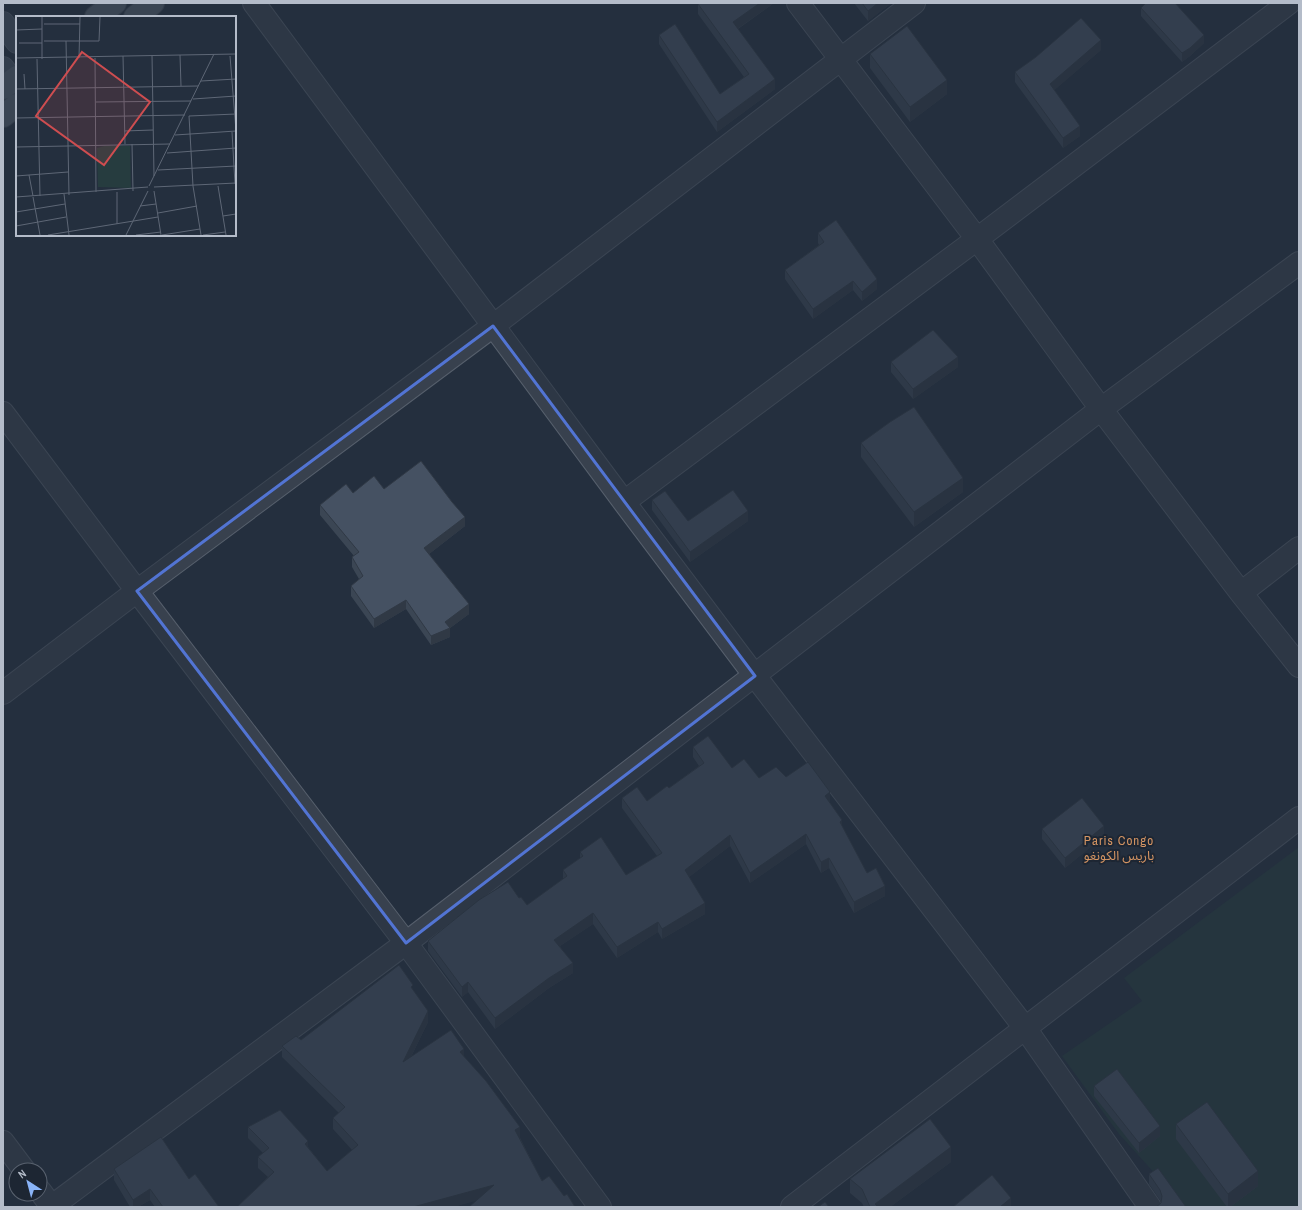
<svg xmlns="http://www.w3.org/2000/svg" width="1302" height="1210" viewBox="0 0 1302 1210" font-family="'Archivo Narrow','Noto Sans Arabic',sans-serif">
<rect width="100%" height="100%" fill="#242f3e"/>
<path fill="#263c3f" d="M1299,847V1207H1180L1158,1177L1119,1134L1062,1056L1142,1001L1124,978Z"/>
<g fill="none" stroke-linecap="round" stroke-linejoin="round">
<g stroke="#565f6c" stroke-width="24">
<path id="street" d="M254,3L624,502L755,676L1025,1028L1150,1207
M798,3L977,239L1101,409L1241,593L1299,666
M3,413L137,591L406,943L600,1207
M624,502L977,239L1289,3
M1241,593L1299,548
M3,693L137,591L493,326L914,3
M3,1142L24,1170
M40,1191L52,1207
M51,1207L406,943L1101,409L1299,263
M792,1207L1299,818"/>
</g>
<g stroke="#565f6c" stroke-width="24">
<path id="secondary" d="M3,23L17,42
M3,68L17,87"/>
</g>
<g stroke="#414a57" stroke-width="24">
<path id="primary" d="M96,17L115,3
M135,17L153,3
M3,88L17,77
M3,116L17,105"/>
</g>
<use href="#street" stroke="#38414e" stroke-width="22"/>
<use href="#secondary" stroke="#465061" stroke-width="22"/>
<use href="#primary" stroke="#56606e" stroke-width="22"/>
</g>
<path fill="#3b4654" d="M774,3L738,29L775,89L717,132L659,44V35L720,94L744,77L698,14V4Z
M854,3H890V4L868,21Z
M1141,8L1204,43L1190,56L1182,62L1141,16Z
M1101,50L1054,90L1080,136L1063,148L1015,82V72Z
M870,54L947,94L910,122L870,68Z
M818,233L877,289L862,301L853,290L813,319L785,279V270L819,245L818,243Z
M891,362L958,367L913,399L891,372Z
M861,443L963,492L914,527L861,457Z
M384,489L465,526L429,554L469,614L450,628V637L431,645L406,609L374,628L351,596V586L359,579L352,567V557L354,556L320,515V505L353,493Z
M652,500L688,521H748L690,562L652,510Z
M693,747L732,768L759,778L786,777L830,803L842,827L867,873L885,896L854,913L829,868L821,873L806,844L750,883L730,846L689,877L705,914L662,939L658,932L617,958L593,924L560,946L573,973L549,988L495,1029L468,992L462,997L428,951V941L519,898L527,905L563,879V870L580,858V852L626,875L657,856L622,808V798L647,801L669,788L699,766L693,757Z
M1042,829L1104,836L1065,868L1042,839Z
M413,990L428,1022L411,1057H464L520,1138L542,1181L564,1196L575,1207L476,1200L453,1207H237L268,1177L258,1168V1157L263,1153L248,1138V1127L308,1147L327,1171L352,1150L333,1129V1118L339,1113L282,1057V1046L301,1040Z
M1094,1086L1160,1136L1139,1153L1094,1096Z
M1176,1124L1258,1186L1230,1207H1227L1176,1139Z
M951,1162L890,1207H864L862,1203L850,1193V1179Z
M114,1169L189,1179L219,1207H155L150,1200L138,1207H130L114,1180Z
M1149,1174L1186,1207L1161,1202L1160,1200L1149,1184Z"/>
<path fill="#303945" d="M760,3H774L733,32V22Z
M878,3H890V4L868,21V11Z
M1204,35V43L1190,56L1182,62V53Z
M1101,40V50L1050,94V84Z
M775,79V89L717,132V122Z
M947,80V94L910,122V107Z
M1080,126V136L1063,148V138Z
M877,279V289L862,301V292Z
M853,281V290L813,319V309Z
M958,357V367L913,399V389Z
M963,478V492L914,527V512Z
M748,511V521L690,562V552Z
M465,517V526L424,558V548Z
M406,600V609L374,628V619Z
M469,604V614L450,628V637L431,645V636L445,622Z
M830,792V803L825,807V796Z
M842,820V831L840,822Z
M1104,826V836L1065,868V858Z
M806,834V844L750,883V873Z
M730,835V846L685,880V870Z
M829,858V868L821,873V862Z
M885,886V896L854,913V902Z
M705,903V914L662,939V929Z
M593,913V924L554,950V940Z
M658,922V932L617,958V947Z
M573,963V973L549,988L495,1029V1018L549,978Z
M468,982V992L462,997V987Z
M428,1011V1022L403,1073V1062Z
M464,1049V1060L460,1052Z
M1160,1126V1136L1139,1153V1143Z
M520,1127V1138L515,1141V1130Z
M308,1141V1152L305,1144Z
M951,1147V1162L890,1207H875V1204Z
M1258,1171V1186L1230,1207H1228V1194Z
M494,1185V1196L453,1207H413Z
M150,1189V1200L138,1207H133V1200Z
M1011,1198V1207H1000Z"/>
<path fill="#455162" stroke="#303945" d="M700,3H760L733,22L775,79L717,122L659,35L675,24L720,94L749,74L698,4Z
M862,3H878L868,11Z
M1146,3H1175L1204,35L1190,48L1182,53L1141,8Z
M1081,18L1101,40L1050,84L1080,126L1063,138L1015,72L1036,57Z
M907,26L947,80L910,107L870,54Z
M836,220L877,279L862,292L853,281L813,309L785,270L824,242L818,233Z
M933,330L958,357L913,389L891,362Z
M914,407L963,478L914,512L861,443L890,422Z
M421,461L452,502L465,517L424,548L469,604L445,622L450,628L431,636L406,600L374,619L351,586L363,576L352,557L359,552L320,505L346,484L353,493L374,476L384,489Z
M733,490L748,511L690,552L652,500L665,491L688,521Z
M708,736L732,768L744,759L759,778L776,767L786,777L808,762L830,792L825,796L842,820L840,822L867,873L876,868L885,886L854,902L829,858L821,862L806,834L750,873L730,835L685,870L705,903L662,929L658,922L617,947L593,913L554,940L573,963L549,978L495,1018L468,982L462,987L428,941L479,900L508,882L519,898L521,897L527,905L567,876L563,870L583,856L580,852L601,837L626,875L662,853L622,798L637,787L647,801L667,786L669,788L704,763L693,747Z
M1082,798L1104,826L1065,858L1042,829Z
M399,965L413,985L411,987L428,1011L403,1062L451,1030L464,1049L460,1052L486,1081L520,1127L515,1130L542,1181L549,1176L564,1196L567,1194L575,1207H469L494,1185L413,1207H302L301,1206L300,1207H237L274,1172L258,1157L269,1148L248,1127L280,1110L308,1141L305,1144L327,1171L358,1145L333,1118L345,1107L282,1046L296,1036L301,1040Z
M1117,1069L1160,1126L1139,1143L1094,1086Z
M1207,1102L1258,1171L1228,1194L1176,1124Z
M930,1119L951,1147L875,1204L878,1207H870L862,1189L850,1179Z
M161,1137L189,1179L195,1174L219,1207H163L150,1189L133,1200L114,1169Z
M1158,1168L1186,1207H1156L1161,1203L1162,1196L1160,1190L1149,1174Z
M992,1175L1011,1198L1000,1207H953Z
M825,1202L829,1207H818Z"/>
<path d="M0 0H1302V1210H0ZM493,326L755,676L406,943L137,591Z" fill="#242f3e" fill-opacity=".55" fill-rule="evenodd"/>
<path fill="none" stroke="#5274d3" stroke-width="3" stroke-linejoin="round" d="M493,326L755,676L406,943L137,591Z"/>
<g text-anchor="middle" stroke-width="4" stroke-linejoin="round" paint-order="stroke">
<g font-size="13" letter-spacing="1" fill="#d59563" stroke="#1d2633">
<text x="1119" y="845">Paris Congo<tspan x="1119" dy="15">باريس الكونغو</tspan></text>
</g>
</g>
<g transform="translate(16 16)">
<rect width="220" height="220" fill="#242f3e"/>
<path d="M88,130H114L115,172L82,171L81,132Z" fill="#263c3f"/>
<path fill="none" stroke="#5e6776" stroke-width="1" d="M28,8H64M0,14L26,13M28,25H83L84,1M50,25L53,179M3,27H26M136,39L138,160M164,39L165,70M107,40L109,128M214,40L220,115M0,42L220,38M63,42L64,1M79,42L80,176M21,43L24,180M26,43V1M8,58L9,73M185,65L220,63M0,73L182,70M177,83L220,80M80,86L175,85M173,100L177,170L185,219M173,100L220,98M0,102L169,99M108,115L137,114M216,116L219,168M159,119L220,115M116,128L117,175M0,131L154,128M151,137L220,132M142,154L220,150M13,159L17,180M0,160L52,156M133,170L198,38M202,170L210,219M138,171L220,167M138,175L145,219M101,176V208M48,178L53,219M0,181L132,171M17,181L24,219M124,190L140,188M0,196L49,188M142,197L181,190M207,200L220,198M0,210L50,201M32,219L142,201M110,219L132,175M120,219L145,216M146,219L184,213M187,219L209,216"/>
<path fill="#ce4d50" fill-opacity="0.15" stroke="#ce4d50" stroke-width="2" d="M66,36L134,86L88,149L20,100Z"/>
<rect width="220" height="220" fill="none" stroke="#b4bcc9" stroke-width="2"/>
</g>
<rect width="1302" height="1210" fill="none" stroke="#b4bcc9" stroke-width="8"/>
<g transform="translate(28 1182) rotate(324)"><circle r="19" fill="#1d2633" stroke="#59626f"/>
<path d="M0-3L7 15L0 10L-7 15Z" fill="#8ab4f8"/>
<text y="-6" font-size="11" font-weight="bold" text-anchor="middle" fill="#b4bcc9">N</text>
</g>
</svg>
